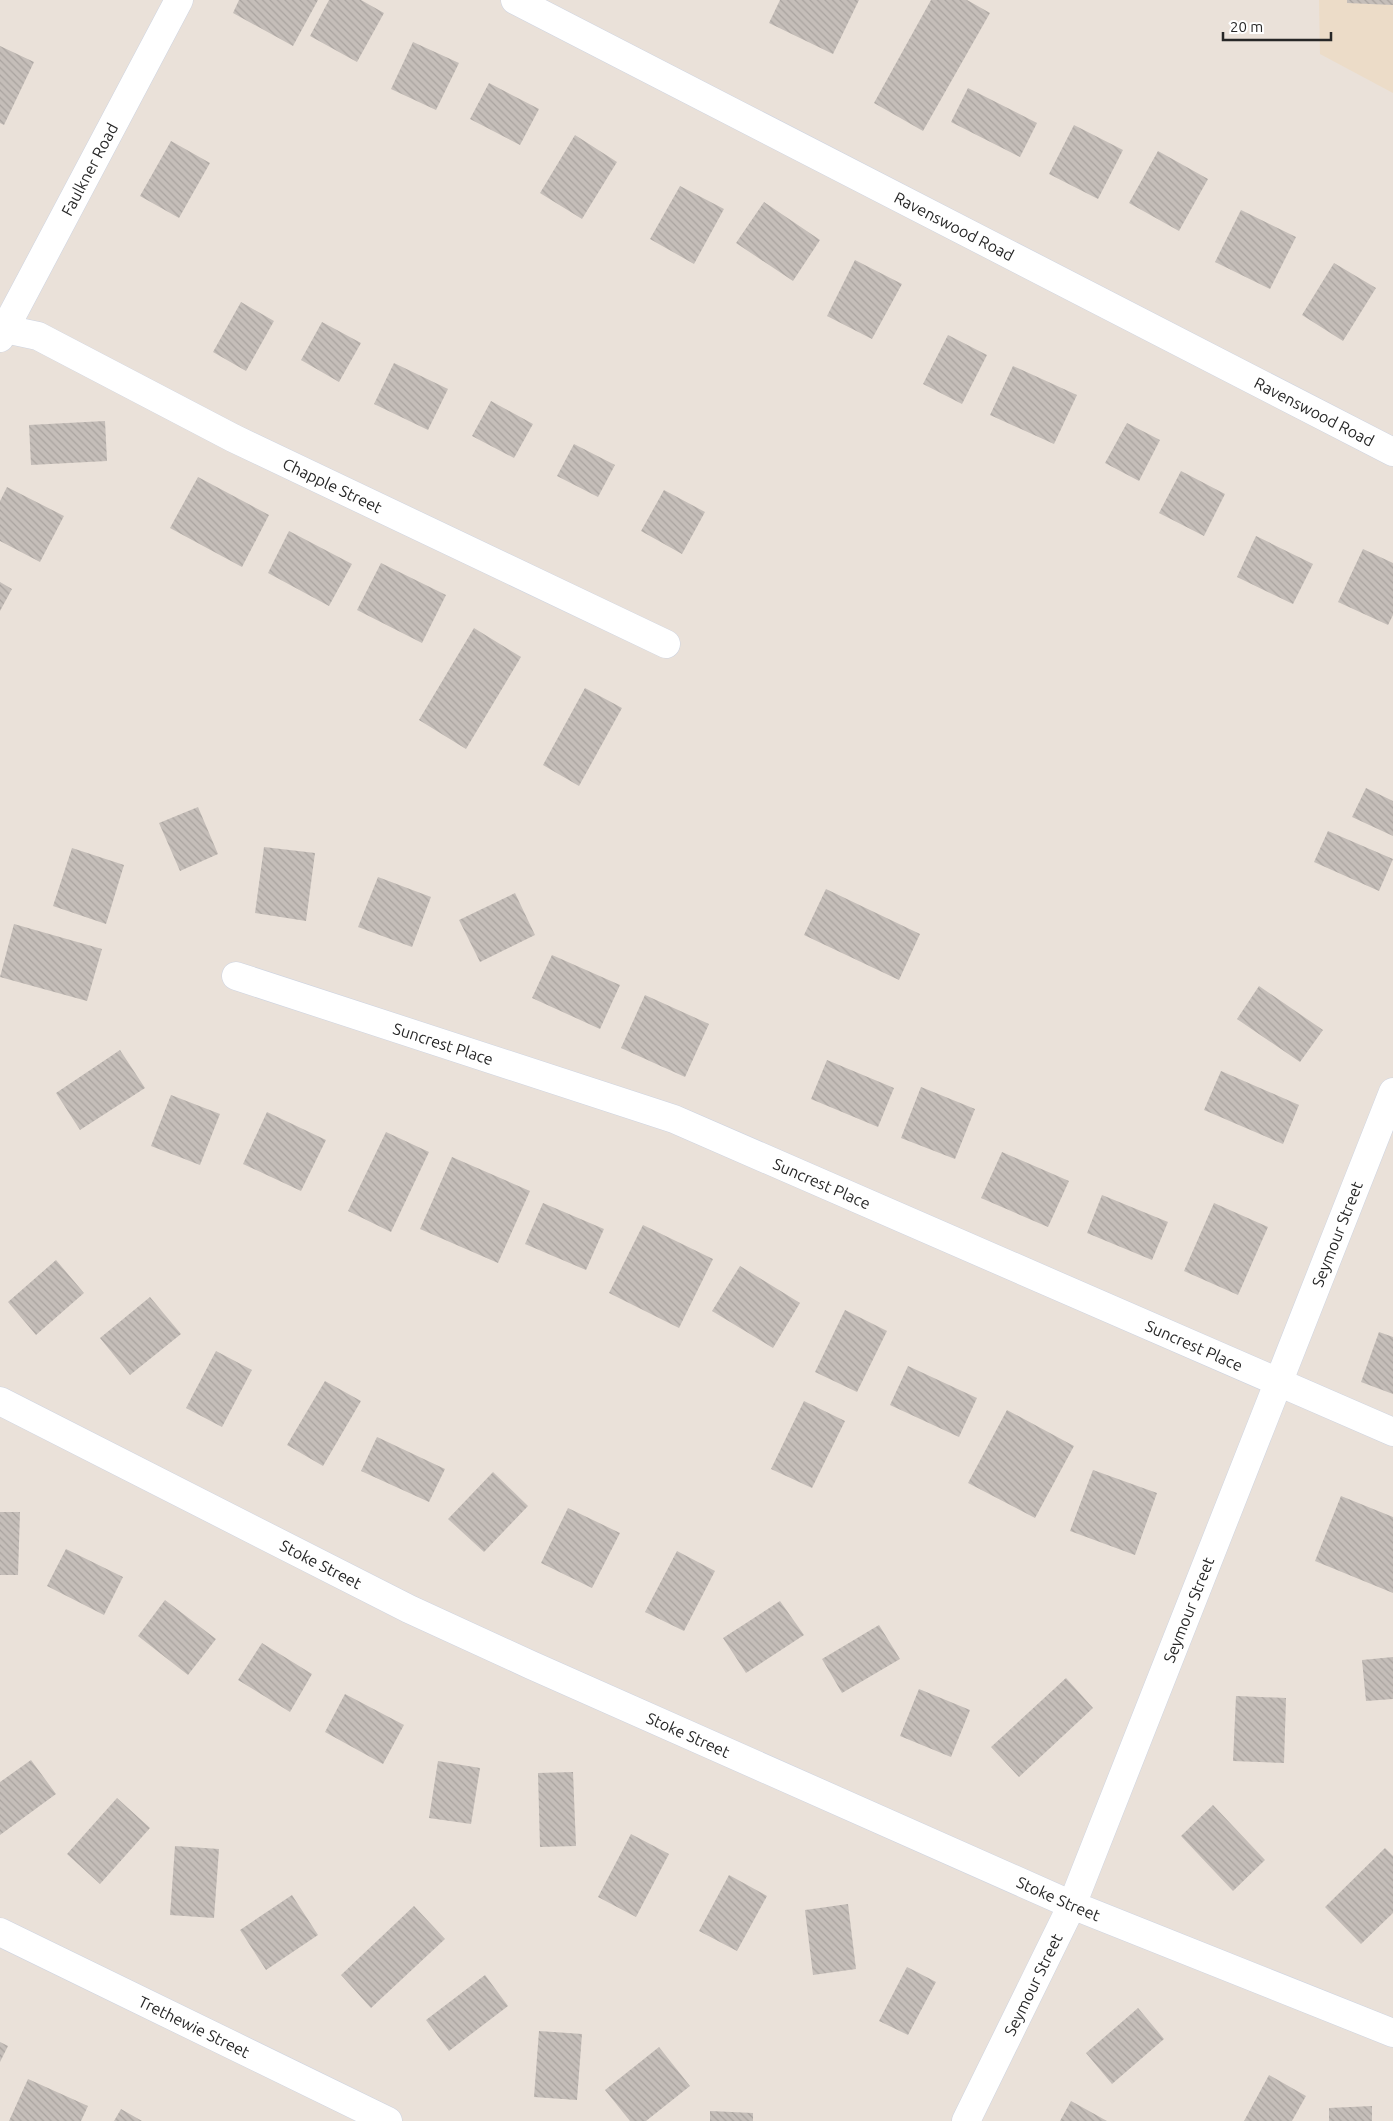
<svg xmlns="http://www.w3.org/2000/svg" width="1393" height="2121" viewBox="0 0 1393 2121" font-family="Ubuntu,sans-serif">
<defs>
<pattern id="building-back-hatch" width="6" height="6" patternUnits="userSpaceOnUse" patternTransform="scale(1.25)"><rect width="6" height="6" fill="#c5beb9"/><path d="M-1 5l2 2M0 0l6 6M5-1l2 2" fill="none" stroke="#a9a39f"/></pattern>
</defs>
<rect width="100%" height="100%" fill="#eae1d9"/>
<path fill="#ecdcc8" d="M1319,0H1393V93L1320,54Z"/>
<path fill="url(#building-back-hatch)" d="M239,0H318L293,46L233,13Z
M329,0H361L384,13L357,62L310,36Z
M780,0H859L833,54L769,23Z
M931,0H967L990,13L923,131L874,103Z
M1347,0H1393V5L1347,3Z
M413,42L459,63L436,110L391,89Z
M0,46L34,62L4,125L0,123Z
M489,83L539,109L520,145L470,119Z
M968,88L1037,123L1020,157L951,122Z
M1074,125L1123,150L1098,199L1049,174Z
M575,135L617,162L582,219L540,193Z
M171,141L210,163L179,218L140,196Z
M1158,151L1208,179L1179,231L1129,203Z
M680,186L724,209L694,264L650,239Z
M764,202L820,240L793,281L736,243Z
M1241,210L1296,237L1270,289L1215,262Z
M855,260L902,284L872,339L827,316Z
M1334,263L1376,288L1343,341L1302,315Z
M241,302L274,321L246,371L213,352Z
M322,322L361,343L339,382L301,360Z
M948,335L987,355L962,404L923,384Z
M394,363L448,389L428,430L374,404Z
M1013,366L1077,395L1054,444L990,415Z
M491,401L533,424L514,458L472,436Z
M105,421L107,461L31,465L29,425Z
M1127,423L1160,440L1139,481L1105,463Z
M574,444L615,465L598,497L557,476Z
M1181,471L1225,494L1204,536L1159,513Z
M198,477L269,515L242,567L170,528Z
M7,487L64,516L40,562L0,541V501Z
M664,490L705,512L682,554L641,531Z
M289,531L352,564L329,606L268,573Z
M1256,536L1313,564L1293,604L1237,577Z
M1363,549L1393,563V615L1388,625L1338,602Z
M381,563L446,595L422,643L357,610Z
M0,582L12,589L0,611Z
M474,628L521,657L466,749L419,720Z
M585,688L622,708L579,786L543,765Z
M1366,788L1393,801V836L1352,817Z
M198,807L218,854L180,871L159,823Z
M1328,831L1393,859L1379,891L1314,862Z
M264,847L315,853L306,921L255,913Z
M72,848L124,865L106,924L53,906Z
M378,877L431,897L412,947L358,927Z
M826,889L920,934L899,980L804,935Z
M515,893L535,935L480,962L459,920Z
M14,924L102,949L87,1001L0,977Z
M552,955L620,985L600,1029L532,998Z
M1259,986L1323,1030L1300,1062L1237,1019Z
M645,995L709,1024L685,1077L621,1048Z
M120,1050L145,1088L80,1130L56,1093Z
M827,1060L894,1088L878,1127L811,1099Z
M1221,1071L1299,1105L1283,1144L1204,1110Z
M921,1087L975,1109L955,1159L901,1138Z
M171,1095L220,1114L200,1165L151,1146Z
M267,1112L326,1140L301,1191L243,1164Z
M386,1132L429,1152L391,1232L348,1211Z
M1002,1152L1069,1181L1048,1227L981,1198Z
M452,1157L530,1191L498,1263L420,1229Z
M1102,1195L1168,1222L1152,1260L1087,1233Z
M543,1203L604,1229L586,1270L525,1244Z
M1214,1203L1268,1227L1238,1295L1184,1271Z
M643,1225L713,1259L679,1328L609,1293Z
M56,1260L84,1293L36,1335L8,1302Z
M740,1266L800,1303L773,1348L712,1311Z
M150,1297L181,1334L130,1375L100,1338Z
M845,1310L887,1331L857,1392L815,1372Z
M1379,1332L1393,1337V1394L1361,1382Z
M216,1351L252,1370L222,1427L186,1408Z
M908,1366L977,1398L959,1437L890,1405Z
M325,1381L361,1401L323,1466L287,1445Z
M804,1401L845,1421L812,1488L771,1469Z
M1007,1410L1074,1446L1035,1518L968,1483Z
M377,1437L445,1469L429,1502L361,1471Z
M1093,1470L1157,1493L1135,1555L1070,1531Z
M493,1472L528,1506L484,1552L448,1519Z
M1341,1496L1393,1517V1593L1315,1561Z
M568,1508L620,1533L592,1588L541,1563Z
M0,1512H20L18,1575H0Z
M66,1549L123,1577L104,1615L47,1586Z
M677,1551L715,1571L684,1631L645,1612Z
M165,1600L216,1639L188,1675L138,1636Z
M780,1601L804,1635L746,1673L723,1638Z
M879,1625L900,1659L842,1693L822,1659Z
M262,1643L312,1674L290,1712L238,1680Z
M1393,1657V1699L1366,1701L1362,1660Z
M1066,1678L1093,1708L1019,1777L991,1747Z
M919,1689L970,1710L951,1757L900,1736Z
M345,1694L404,1725L383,1764L325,1732Z
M1236,1696L1286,1698L1284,1763L1233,1761Z
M31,1760L56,1794L0,1835V1782Z
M438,1761L480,1768L471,1824L429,1818Z
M573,1772L576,1846L540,1847L538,1773Z
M117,1798L150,1828L100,1884L67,1854Z
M1213,1805L1265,1860L1233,1891L1181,1836Z
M631,1834L669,1854L636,1917L598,1897Z
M175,1846L219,1849L214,1918L170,1915Z
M1385,1848L1393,1856V1913L1361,1944L1325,1907Z
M729,1875L767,1896L737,1951L699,1931Z
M292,1895L318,1935L266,1970L240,1930Z
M848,1904L856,1969L813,1975L805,1910Z
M414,1906L445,1939L371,2008L341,1975Z
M907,1967L936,1982L908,2035L879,2021Z
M485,1975L508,2006L449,2051L426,2020Z
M1138,2008L1164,2039L1112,2084L1086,2053Z
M539,2031L582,2034L577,2100L534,2097Z
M0,2042L8,2046L0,2062Z
M659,2047L690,2086L646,2121H630L605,2090Z
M1269,2075L1306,2096L1292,2121H1244Z
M28,2079L88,2106L81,2121H9Z
M1071,2101L1107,2121H1060Z
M1372,2106V2121H1329V2108Z
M121,2109L142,2121H114Z
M710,2111L753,2113V2121H710Z"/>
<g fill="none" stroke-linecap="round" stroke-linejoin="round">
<g stroke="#ced4e1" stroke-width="29">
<g id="minor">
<path id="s1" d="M0,328L38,336L233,438L666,644"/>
<path id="s2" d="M0,338L179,0"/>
<path id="s3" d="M236,976L674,1119L1393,1432"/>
<path id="s4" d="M0,1401L409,1609L531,1665L1072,1905L1393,2033"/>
<path id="s5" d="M0,1932L388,2121"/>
<path id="s6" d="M966,2121L1072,1905L1393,1092"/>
</g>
</g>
<g stroke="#ced4e1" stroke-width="29">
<g id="tertiary">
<path id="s7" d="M515,0L1393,452"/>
</g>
</g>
<use href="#minor" stroke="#fff" stroke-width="28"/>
<use href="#tertiary" stroke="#fff" stroke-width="28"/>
</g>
<g text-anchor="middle" stroke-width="4" stroke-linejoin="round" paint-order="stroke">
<g font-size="16" fill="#272727" stroke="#fff">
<text dy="6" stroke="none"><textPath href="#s2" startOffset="191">Faulkner Road</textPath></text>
<text dy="6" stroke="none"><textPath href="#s7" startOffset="494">Ravenswood Road</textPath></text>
<text dy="6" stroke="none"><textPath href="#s7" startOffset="899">Ravenswood Road</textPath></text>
<text dy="6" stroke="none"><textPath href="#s1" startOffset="369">Chapple Street</textPath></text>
<text dy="6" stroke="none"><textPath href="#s3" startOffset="218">Suncrest Place</textPath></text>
<text dy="6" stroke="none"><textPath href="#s3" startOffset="622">Suncrest Place</textPath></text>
<text dy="6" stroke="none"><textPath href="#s6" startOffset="962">Seymour Street</textPath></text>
<text dy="6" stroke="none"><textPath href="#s3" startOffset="1028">Suncrest Place</textPath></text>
<text dy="6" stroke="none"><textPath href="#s4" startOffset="360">Stoke Street</textPath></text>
<text dy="6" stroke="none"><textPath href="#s6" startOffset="558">Seymour Street</textPath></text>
<text dy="6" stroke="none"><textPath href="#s4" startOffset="765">Stoke Street</textPath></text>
<text dy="6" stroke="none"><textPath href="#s4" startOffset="1170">Stoke Street</textPath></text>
<text dy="6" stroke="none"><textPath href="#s6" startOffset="152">Seymour Street</textPath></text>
<text dy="6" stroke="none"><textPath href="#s5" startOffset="216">Trethewie Street</textPath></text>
</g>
</g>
<path d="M1223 32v8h108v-8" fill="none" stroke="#272727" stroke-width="2.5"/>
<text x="1230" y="32" font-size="15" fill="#272727" stroke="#ffffff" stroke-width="4" paint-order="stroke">20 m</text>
</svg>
